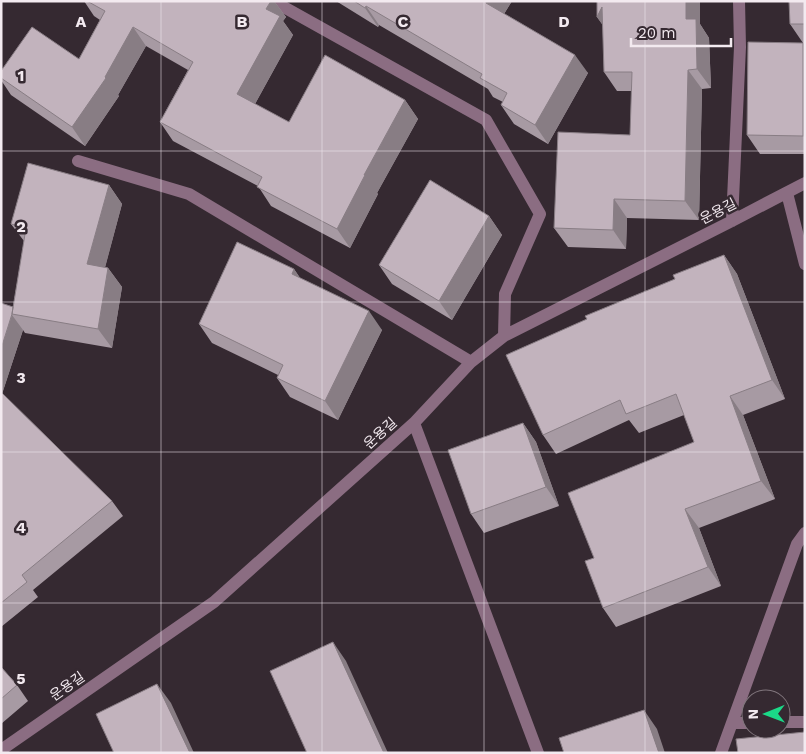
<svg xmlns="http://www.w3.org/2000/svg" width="806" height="754" viewBox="0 0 806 754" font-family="'Work Sans','Noto Sans KR',sans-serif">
<rect width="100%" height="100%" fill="#352931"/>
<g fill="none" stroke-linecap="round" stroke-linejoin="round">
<path stroke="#8b6d82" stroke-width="12" d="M273,1L486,120L540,214L505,294L504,336
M78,161L189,194L471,362
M787,193L805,264
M732,221L740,47L739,1
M414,423L538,753
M781,722H805
M732,723H751
M1,750L214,602L414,423L471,362L504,336L732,221L805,183
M721,753L797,544L805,533"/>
</g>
<path fill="#a79aa3" d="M84,1H274L286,17L283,21L293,35L255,104L289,122L405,100L418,119L377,193L378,194L350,248L271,206L258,186L173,141L160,122L188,70L146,46L118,95L119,96L85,146L11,95L1,80V71L79,59L100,20L94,16Z
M336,1H512L504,14L588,73L548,144L514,124L501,105L503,102L493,97L488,89L379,25L378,27Z
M805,1V43H804L805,45V154H760L747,135L803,43L790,24Z
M597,17L700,24L709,38L711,88L702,89L699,220L627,218L626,249L568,247L554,228L630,135L632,91H617L604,72L603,25Z
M109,185L122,204L105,267L108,268L122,287L112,348L25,333L23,330L2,394L112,501L123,516L33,590L38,597L1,627V303L13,307L24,241L11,224Z
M489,216L502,235L452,320L392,284L379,265Z
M724,255L737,274L785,399L743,415L775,499L699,528L721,586L616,627L603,608L594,558L694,442L684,415L639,433L629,420L556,454L543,435L675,279Z
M294,269L300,278L382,330L338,420L290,397L277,378L278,375L212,343L199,324Z
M523,423L536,442L559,506L484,533L471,514Z
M1,667L17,685L28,701L1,724Z"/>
<path fill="#887d84" d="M271,1H274L286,17L283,21L293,35L250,113L237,94L266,9Z
M487,1H512L499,22L486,3Z
M686,1H700V24L709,38L711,88L697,69L686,19Z
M366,6L379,25L378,27L365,8Z
M602,7L610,36L597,17Z
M133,27L146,46L118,95L119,96L85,146L72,127L105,77Z
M803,43L805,45V138L803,136Z
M575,55L588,73L548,144L535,125Z
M688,70L702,89L699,220L685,201Z
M405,100L418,119L377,193L378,194L350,248L337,229L364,175Z
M109,185L122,204L101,283L87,264Z
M614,199L627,218L626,249L613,230Z
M489,216L502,235L452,320L439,301Z
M724,255L737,274L785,399L772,380Z
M108,268L122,287L112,348L98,329Z
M294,269L307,288L292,274Z
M369,311L382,330L338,420L325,401Z
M12,315L23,330L1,397V349Z
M730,396L743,415L775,499L761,481Z
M523,423L536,442L559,506L546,487Z
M685,509L699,528L721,586L708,567Z
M333,642L346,661L388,753H384Z
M157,684L171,703L194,753H190Z
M644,710L657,729L665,753H659Z"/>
<path fill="#c2b3bd" stroke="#887d84" d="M87,1H271L266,9L280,16L237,94L289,122L325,55L405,100L364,175H365L337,229L257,187L262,177L160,122L193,62L133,27L105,77L106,78L72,127L1,78V71L32,27L79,59L105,11Z
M354,1H487L486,3L575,55L535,125L501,105L507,93L480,78L482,74L366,6L365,8Z
M597,1H686V19H696L697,69L688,70L685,201L614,199L613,230L554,228L558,132L630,135L632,72H604L602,7L597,17Z
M789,1H805V24H790Z
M748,42L803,43V136L747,135Z
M28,163L109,185L87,264L108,268L98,329L12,314L26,228L11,224Z
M430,180L489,216L439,301L379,265Z
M237,242L294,269L292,274L369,311L325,401L277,378L283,365L199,324Z
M724,255L772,380L730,396L761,481L685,509L708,567L603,608L585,561L594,558L568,493L694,442L676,394L626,414L620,400L543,435L506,355L587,319L585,316L675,279L673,275Z
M1,303L13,307L12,314L1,349Z
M1,392L112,501L22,575L27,582L1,603Z
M523,423L546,487L471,514L448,450Z
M333,642L384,753H307L270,671Z
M1,667L17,685L1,699Z
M157,684L190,753H114L96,714Z
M644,710L659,753H564L559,738Z
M805,732V753H738L736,739Z"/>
<path fill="none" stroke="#f3eaf0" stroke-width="1" stroke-opacity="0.55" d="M161,1V753M322,1V753M484,1V753M645,1V753M1,151H805M1,302H805M1,452H805M1,603H805"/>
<g text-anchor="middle" stroke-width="5" stroke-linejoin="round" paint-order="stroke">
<g font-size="14" fill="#f3eaf0" stroke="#352931">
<text transform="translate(718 211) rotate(-27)" y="5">운용길</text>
<text transform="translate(380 433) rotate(-42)" y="5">운용길</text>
<text transform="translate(67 686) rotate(-35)" y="5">운용길</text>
</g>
</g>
<g font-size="16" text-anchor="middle" font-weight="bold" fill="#f3eaf0" stroke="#352931" stroke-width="5" stroke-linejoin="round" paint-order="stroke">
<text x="81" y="27">A</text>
<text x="242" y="27">B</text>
<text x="403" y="27">C</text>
<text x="564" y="27">D</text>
<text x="21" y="81">1</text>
<text x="21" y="232">2</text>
<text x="21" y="383">3</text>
<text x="21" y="533">4</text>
<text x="21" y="684">5</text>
</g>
<rect width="806" height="754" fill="none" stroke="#f3eaf0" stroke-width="5"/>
<g transform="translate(766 714) rotate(269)"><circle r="24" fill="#352931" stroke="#81767d"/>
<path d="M0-4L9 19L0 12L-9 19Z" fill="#1bd988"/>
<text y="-8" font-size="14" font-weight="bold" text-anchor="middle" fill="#f3eaf0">N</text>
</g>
<path d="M631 38v8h100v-8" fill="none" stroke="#f3eaf0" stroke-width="2.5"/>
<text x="638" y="38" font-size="15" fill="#f3eaf0" stroke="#352931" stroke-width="4" paint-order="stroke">20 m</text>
</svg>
